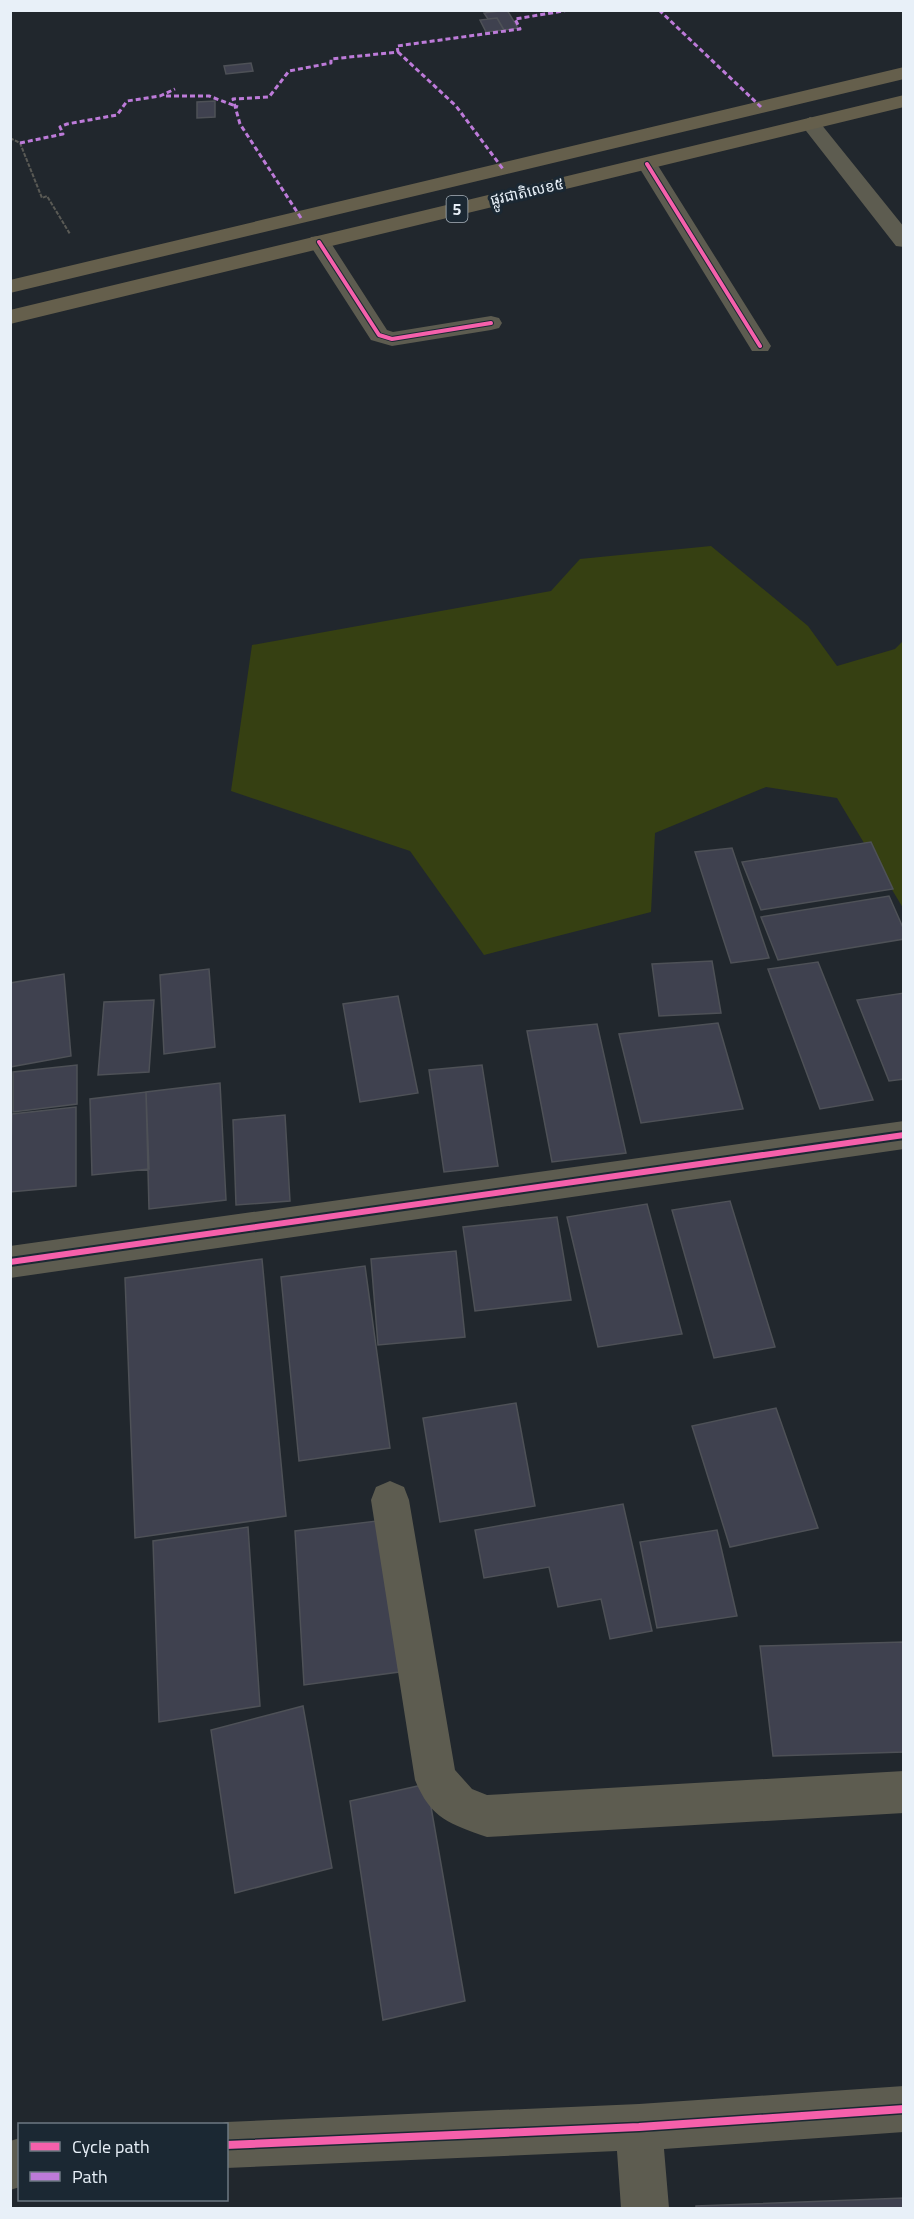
<svg xmlns="http://www.w3.org/2000/svg" width="914" height="2219" viewBox="0 0 914 2219" font-family="'Titillium Web','Noto Sans Khmer',sans-serif">
<rect width="100%" height="100%" fill="#21272d"/>
<path fill="#364012" d="M711,546L808,626L837,666L895,649L903,641V908L837,798L766,787L655,833L651,912L484,955L410,851L231,791L252,645L551,591L580,559Z"/>
<path fill="#3f414f" stroke="#4e5157" stroke-width="1.5" d="M507,10L518,28L504,30L497,18L488,19L484,13Z
M497,18L504,30L486,32L480,20Z
M251,63L253,71L226,74L224,66Z
M215,101V117L197,118V102Z
M871,842L893,889L761,910L742,862Z
M732,848L769,958L731,963L695,852Z
M889,896L904,930V939L778,960L761,917Z
M712,961L721,1013L659,1016L652,964Z
M818,962L873,1100L820,1109L768,969Z
M209,969L215,1047L164,1054L160,975Z
M64,974L71,1056L10,1067V983Z
M904,993V1079L889,1081L857,1000Z
M398,996L418,1093L360,1102L343,1004Z
M154,1000L149,1072L98,1075L104,1002Z
M718,1023L743,1109L641,1123L619,1034Z
M597,1024L626,1153L552,1162L527,1031Z
M77,1065V1104L13,1112V1072Z
M482,1065L498,1166L444,1172L429,1070Z
M220,1083L226,1200L149,1209L146,1092Z
M146,1092L149,1169L92,1175L90,1099Z
M76,1107V1186L10,1192L12,1114Z
M285,1115L290,1201L236,1205L233,1120Z
M730,1201L775,1347L714,1358L672,1210Z
M647,1204L682,1334L598,1347L567,1217Z
M557,1217L571,1300L475,1311L463,1227Z
M456,1251L465,1337L378,1345L371,1259Z
M262,1259L286,1516L135,1538L125,1278Z
M365,1266L390,1448L299,1461L281,1277Z
M516,1403L535,1506L440,1522L423,1418Z
M776,1408L818,1528L730,1547L692,1426Z
M623,1504L652,1631L610,1639L601,1599L558,1607L549,1567L484,1578L475,1530Z
M385,1520L399,1672L304,1685L295,1531Z
M248,1527L260,1706L159,1722L153,1541Z
M717,1530L737,1616L657,1628L640,1542Z
M904,1642V1752L773,1756L760,1646Z
M303,1706L332,1868L235,1893L211,1730Z
M427,1784L465,2001L383,2020L350,1801Z
M904,2198V2208H696V2206Z"/>
<g fill="none" stroke-linecap="round" stroke-linejoin="round">
<path stroke="#5a5a55" stroke-width="2" stroke-dasharray="4 1.5" stroke-linecap="butt" d="M10,138L20,143L42,198L47,196L70,234"/>
<path fill="#5d5c50" fill-rule="evenodd" d="M810,117L817,119L904,227V247L896,246L803,127L800,123Z
M647,158L654,160L657,164L771,346L768,351H752L749,346L637,164L640,160Z
M319,236L327,237L387,330L393,332L491,316L499,318L502,323L499,328L491,330L392,346L371,340L308,242L311,237Z
M904,1121V1149L10,1278V1246Z
M390,1481L404,1487L409,1500L455,1770L472,1789L487,1795L904,1771V1813L487,1837C450,1824 431,1819 415,1780L371,1500L376,1487Z
M904,2086V2132L664,2149L669,2208H621L617,2151L226,2168V2124H219L226,2122L639,2104Z
M20,2138V2187L10,2190V2141Z"/>
<path fill="#655f4c" fill-rule="evenodd" d="M904,67V79L10,293V280Z
M904,95V107L10,324V310Z"/>
<path stroke="#bd7bd9" stroke-width="3" stroke-dasharray="5 3" stroke-linecap="butt" d="M659,10L761,107
M398,52L456,106L503,169
M166,96H209L238,107
M20,143L63,134L60,127L67,124L117,115L127,101L160,96L175,89
M301,218L240,124L233,99L269,97L289,71L331,63V59L398,52L397,46L520,29L515,19L569,10"/>
<g stroke="#1b2833" stroke-width="6">
<path id="cycleway-far2" d="M647,164L760,346
M319,242L379,335L392,339L491,323"/>
</g>
<g stroke="#1b2833" stroke-width="10">
<path id="cycleway-far1" d="M10,1262L904,1135"/>
</g>
<g stroke="#1b2833" stroke-width="11">
<path id="cycleway" d="M226,2145L639,2127L904,2109"/>
</g>
<use href="#cycleway-far2" stroke="#f560ab" stroke-width="4"/>
<use href="#cycleway-far1" stroke="#f560ab" stroke-width="6"/>
<use href="#cycleway" stroke="#f560ab" stroke-width="8"/>
</g>
<g text-anchor="middle" stroke-width="6" stroke-linejoin="round" paint-order="stroke">
<g font-size="15" fill="#e8f0f8" stroke="#1b2833">
<text transform="translate(527 192) rotate(-13)" y="5">ផ្លូវជាតិលេខ៥</text>
</g>
<rect fill="#1b2833" stroke="#aab4bd" stroke-width="1.5" x="446.5" y="196" width="21" height="26" rx="4.5"/>
<g font-size="16" font-weight="bold" fill="#e8f0f8">
<text x="457" y="215">5</text>
</g>
</g>
<rect width="914" height="2219" fill="none" stroke="#e8f0f8" stroke-width="24"/>
<rect x="18" y="2123" width="210" height="78" fill="#1b2833" stroke="#6d7882" stroke-width="1.5"/>
<rect x="30" y="2142" width="30" height="9" fill="#f560ab" stroke="#6d7882" stroke-width="1.5"/>
<text x="72" y="2153" font-size="18" fill="#e8f0f8">Cycle path</text>
<rect x="30" y="2172" width="30" height="9" fill="#bd7bd9" stroke="#6d7882" stroke-width="1.5"/>
<text x="72" y="2183" font-size="18" fill="#e8f0f8">Path</text>
</svg>
